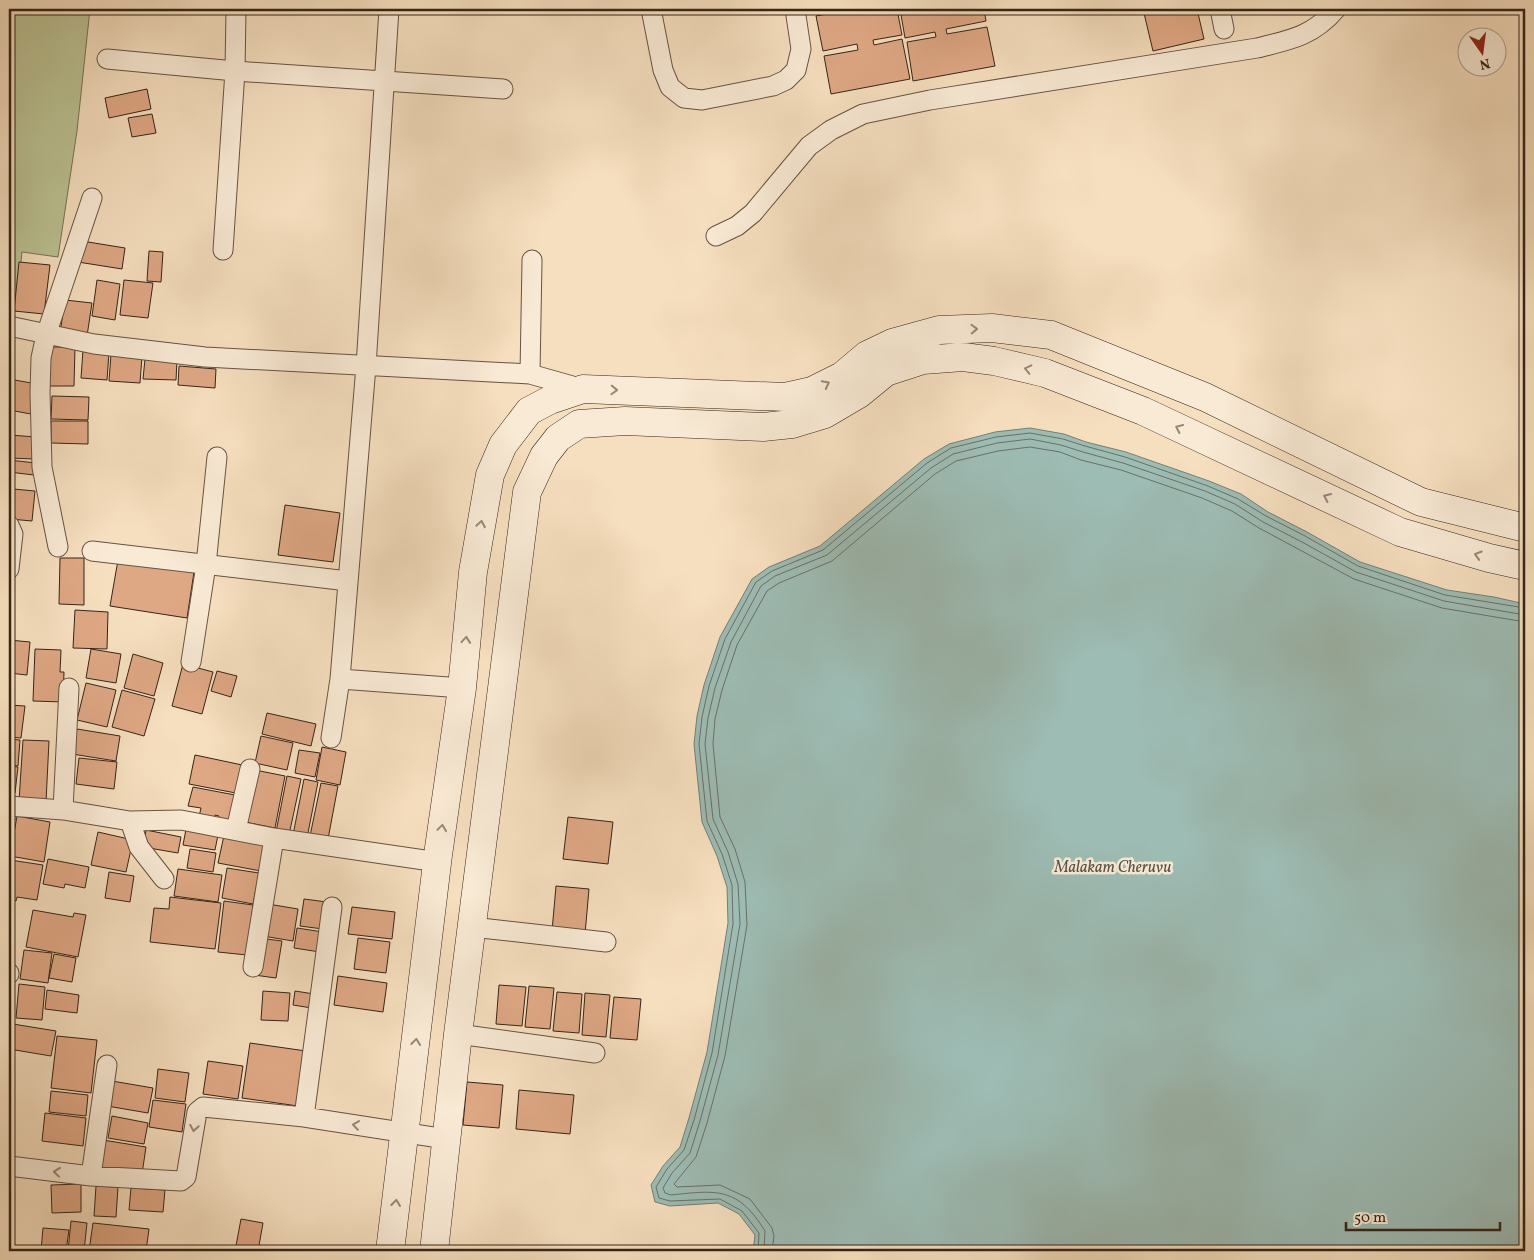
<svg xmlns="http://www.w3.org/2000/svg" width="1534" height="1260" viewBox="0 0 1534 1260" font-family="Vollkorn,serif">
<rect width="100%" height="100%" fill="#f6dfbf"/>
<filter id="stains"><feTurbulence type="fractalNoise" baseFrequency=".004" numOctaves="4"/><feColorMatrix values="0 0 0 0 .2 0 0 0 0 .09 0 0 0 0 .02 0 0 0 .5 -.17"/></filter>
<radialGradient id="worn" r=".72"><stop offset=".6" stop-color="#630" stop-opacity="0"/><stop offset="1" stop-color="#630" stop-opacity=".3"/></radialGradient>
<path fill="#bbc293" stroke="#787356" d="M9,9H90L77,131L58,257L22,252L16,311L9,309Z"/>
<path fill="#9dbcb4" stroke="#747f76" d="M1030,428L1064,434L1086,442L1126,452L1209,481L1241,494L1268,512L1307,532L1360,562L1447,590L1494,597L1525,604V1251H753L755,1235L739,1214L718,1203L670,1206L655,1202L651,1185L663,1166L680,1147L689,1118L707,1052L728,923L727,887L717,856L702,822L694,744L697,716L704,685L720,637L752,579L769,567L820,546L924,459L949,444L995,432Z"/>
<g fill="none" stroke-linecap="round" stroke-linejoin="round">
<path stroke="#6a7066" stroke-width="1" d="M758,1251L759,1233L742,1211L720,1199L670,1201L659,1198L656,1187L667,1169L684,1150L694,1120L712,1053L733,924L732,885L722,854L707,821L699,744L702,717L709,686L725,639L756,582L772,571L823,550L927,463L951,448L996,437L1030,433L1063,439L1085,446L1125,457L1208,486L1238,499L1266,516L1305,536L1358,566L1445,595L1525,608
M764,1251L765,1231C738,1187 717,1190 671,1195L665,1193L663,1188L672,1173L690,1153L700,1121L718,1055L740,924L738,884L728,852L713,819L705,744L708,718L715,688L731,642L761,586L775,576L827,555L931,468L953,454L997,443L1030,439L1061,445L1083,452L1123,463L1205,491L1235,504L1263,522L1302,542L1356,572L1444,601L1525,615
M772,1251L774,1236L772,1228L750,1199L720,1185L677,1187L674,1184L696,1157L707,1123L725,1056L747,925L745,882L735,849L720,817L713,744L715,719L722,690L737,645L767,591L779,583L832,561L935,474L956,461L998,451L1030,447L1060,452L1081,460L1121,470L1202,498L1232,511L1259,528L1354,579L1442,608L1525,622"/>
</g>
<path fill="#dfa885" stroke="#362418" d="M853,9H897L902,35L873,40L874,45L902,39L910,79L831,94L824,56L858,50L857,44L823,51L816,16Z
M900,9H984L986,21L946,29L947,34L987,27L995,66L913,81L907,42L936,37L935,32L905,38Z
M1143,9H1197L1204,39L1153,51Z
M147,89L151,109L109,118L105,98Z
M152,114L156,133L132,137L128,118Z
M82,241L125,248L122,269L78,262Z
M149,251L163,252L161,282L147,281Z
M19,262L50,265L44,314L14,311Z
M97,280L120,284L115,320L92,316Z
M124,280L153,283L148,318L120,315Z
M65,300L92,303L87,336L60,333Z
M46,347H75L74,386H46Z
M83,350L109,352L107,380L81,378Z
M111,354L142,356L140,383L109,381Z
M145,359L177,360L176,380L143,379Z
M179,366L216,369L215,388L178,385Z
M9,379L37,384L31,414L9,410Z
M52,396L89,397L88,420L51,419Z
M51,421H88V444L51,443Z
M9,435L37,437L36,459L9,458Z
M9,460L36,463L34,475L9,472Z
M13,489L35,491L32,521L10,519Z
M285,505L340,513L333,562L278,555Z
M60,558H84V605L59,604Z
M118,560L194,572L187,618L110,606Z
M75,610L108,612L107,649L73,648Z
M9,640L30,642L27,675L9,673Z
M35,649L61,650L60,672H64L63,702L33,701Z
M91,649L121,654L116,683L86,678Z
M133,654L163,663L154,696L124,688Z
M183,664L213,672L202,714L172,706Z
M217,671L237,676L231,697L211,691Z
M86,683L116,690L107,727L77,720Z
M122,690L155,699L144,736L112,727Z
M9,705L25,706L21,738L9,737Z
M267,713L316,724L311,746L262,734Z
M77,729L120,736L116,761L72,754Z
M261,736L293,743L287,770L255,763Z
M9,739L20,740L18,766L9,765Z
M23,740L49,741L46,802L19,801Z
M322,747L346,752L340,785L316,780Z
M299,750L320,753L315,777L295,773Z
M195,755L247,766L241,794L189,784Z
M79,758L117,762L114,789L76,784Z
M9,766L18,767L15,793L9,792Z
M255,770L285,776L275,828L245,822Z
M287,776L301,779L289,835L276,832Z
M304,779L318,782L307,838L293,835Z
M321,783L338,786L328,839L310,836Z
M193,787L235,795L228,828L217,826L219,816L215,815L213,824L198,821L201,808L188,806Z
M17,816L50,822L44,862L10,856Z
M9,817L15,818L9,852Z
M568,817L613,822L608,864L563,859Z
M187,824L219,830L215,850L183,845Z
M146,830L181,837L178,853L143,847Z
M225,831L267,839L261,871L218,863Z
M98,832L133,840L126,872L91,865Z
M190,849L216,853L213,872L187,868Z
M48,859L89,867L85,888L65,884L64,888L43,884Z
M10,860L43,865L37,900L17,897L16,901L9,899V869Z
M227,868L259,873L253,904L222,898Z
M178,869L222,875L218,902L174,896Z
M109,872L134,876L130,902L105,898Z
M556,886L589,889L585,934L552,931Z
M170,897L221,903L215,949L150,942L154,908L169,909Z
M304,899L327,902L323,929L300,926Z
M224,901L253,905L247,955L218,952Z
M268,904L298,909L293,941L263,936Z
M352,907L395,912L392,939L348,934Z
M33,910L73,917L74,913L86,915L78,957L26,947Z
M297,928L323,932L320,952L294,948Z
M259,938L282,941L276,978L254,975Z
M358,938L390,942L386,973L354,969Z
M24,950L52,953L48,983L20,979Z
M54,954L76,958L72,982L49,978Z
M338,976L387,983L383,1012L334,1005Z
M19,984L45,987L42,1020L16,1018Z
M499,985L526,987L522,1026L496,1024Z
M529,986L554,988L550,1029L525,1027Z
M47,990L79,995L77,1013L45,1009Z
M263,991L290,993L288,1021L261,1020Z
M295,991L314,994L312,1008L293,1005Z
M557,992L582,994L579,1033L553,1031Z
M585,993L610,995L606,1037L582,1035Z
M614,997L641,999L637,1040L610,1038Z
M13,1024L56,1031L51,1056L9,1049Z
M57,1036L97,1040L91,1093L51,1088Z
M250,1043L306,1051L298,1106L242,1098Z
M208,1061L243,1066L238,1099L203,1094Z
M158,1069L189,1073L185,1102L155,1098Z
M112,1081L153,1088L148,1113L107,1106Z
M467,1082L503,1085L499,1128L463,1125Z
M519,1090L574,1095L570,1134L516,1129Z
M51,1091L88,1095L86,1116L49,1112Z
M153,1100L186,1104L182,1132L149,1127Z
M45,1113L86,1118L83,1146L42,1141Z
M112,1116L148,1123L144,1144L108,1138Z
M103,1140L146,1147L142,1174L99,1168Z
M81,1184V1212L52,1213L51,1185Z
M96,1186L118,1187L116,1217L94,1216Z
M131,1188L165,1190L163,1212L129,1210Z
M241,1219L263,1223L258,1251H235Z
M71,1221L87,1223L84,1251H68Z
M93,1223L149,1229L146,1251H89Z
M43,1228L69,1230L66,1251H41Z"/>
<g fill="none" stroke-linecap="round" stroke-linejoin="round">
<g stroke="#665342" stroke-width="21">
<path id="street" d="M651,9L663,70L670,87L684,98L702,100L773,86L786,80L796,70L801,49L795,9
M1220,9L1224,29
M107,59L235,71L503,89
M716,236L737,226L753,213L809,146L831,130L863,114L930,100L1257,48C1290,40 1313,36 1336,9
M223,250L235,71L236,9
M532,260L530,374L583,389
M9,326L94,344L205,357L530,374
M9,525L13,534L9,569
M58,547L42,467L40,393L41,358L46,335L92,198
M92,551L348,581
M191,662L206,565L217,457
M340,679L462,688
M331,738L340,679L366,366L389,9
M9,806L63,810L130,821L181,820L274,838L438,862
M63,810L69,688
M130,821L139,847L164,879
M236,830L250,769
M472,927L606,942
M253,967L274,838
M9,974V973
M458,1034L595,1053
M304,1117L332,907
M9,1166L91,1176L181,1181L186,1177L197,1112L203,1107L304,1117L446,1139
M91,1176L107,1065"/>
</g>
<g stroke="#362418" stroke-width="29">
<path id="secondary" d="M390,1251L438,855L462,688L473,572L490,475L503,445L529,411L550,400L583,389L785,397L812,391L842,376L867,355L892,343L939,330L992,328L1051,335L1205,397L1421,502L1525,528
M434,1251L458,1034L527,492L544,456L558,438L579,424L625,421L763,427L792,424L825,414L859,394L886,372L923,360L963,357L994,361L1045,373L1143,411L1400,532L1489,558L1525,566"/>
</g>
<use href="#street" stroke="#f9ead5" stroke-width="19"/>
<use href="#secondary" stroke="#f9ead5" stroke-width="28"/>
</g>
<defs><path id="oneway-chevron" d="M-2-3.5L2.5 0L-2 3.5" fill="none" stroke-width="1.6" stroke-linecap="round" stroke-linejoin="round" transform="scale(1.25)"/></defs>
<g stroke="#988776">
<use href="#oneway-chevron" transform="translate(974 329) rotate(-2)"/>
<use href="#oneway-chevron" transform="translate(1028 369) rotate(-167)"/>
<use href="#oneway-chevron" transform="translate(826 384) rotate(-27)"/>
<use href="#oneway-chevron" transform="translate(614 390) rotate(2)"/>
<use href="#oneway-chevron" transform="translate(1179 428) rotate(-155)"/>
<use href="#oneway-chevron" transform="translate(1327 497) rotate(-155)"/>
<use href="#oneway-chevron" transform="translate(481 524) rotate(-80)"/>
<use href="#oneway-chevron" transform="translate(1478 555) rotate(-163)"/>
<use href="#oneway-chevron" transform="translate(466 640) rotate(-85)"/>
<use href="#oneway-chevron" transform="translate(442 828) rotate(-82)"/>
<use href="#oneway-chevron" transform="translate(416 1042) rotate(-83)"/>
<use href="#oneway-chevron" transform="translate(356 1125) rotate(-172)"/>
<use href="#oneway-chevron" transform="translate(194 1128) rotate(99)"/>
<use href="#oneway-chevron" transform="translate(57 1172) rotate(-174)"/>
<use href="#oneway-chevron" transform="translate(396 1203) rotate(-83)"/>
</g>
<g text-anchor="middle" stroke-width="5" stroke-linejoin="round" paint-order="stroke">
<g font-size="16" font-style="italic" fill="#555247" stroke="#f9ead5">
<text x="1113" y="872">Malakam Cheruvu</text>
</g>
</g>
<rect width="1534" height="1260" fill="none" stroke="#f6dfbf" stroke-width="30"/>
<rect x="10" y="10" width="1514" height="1240" fill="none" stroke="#362418" stroke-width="2.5"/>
<rect x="15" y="15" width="1504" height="1230" fill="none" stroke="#362418"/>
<g transform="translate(1482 52) rotate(166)"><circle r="24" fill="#f9ead5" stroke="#ab9b89"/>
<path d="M0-4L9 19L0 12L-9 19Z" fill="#8f2418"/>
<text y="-8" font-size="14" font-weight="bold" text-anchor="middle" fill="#362418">N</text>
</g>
<path d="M1346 1222v8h154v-8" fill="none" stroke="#362418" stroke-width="2.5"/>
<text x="1354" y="1222" font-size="15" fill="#362418" stroke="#f9ead5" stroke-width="4" paint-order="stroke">50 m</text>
<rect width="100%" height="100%" filter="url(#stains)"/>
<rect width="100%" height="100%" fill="url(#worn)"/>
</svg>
